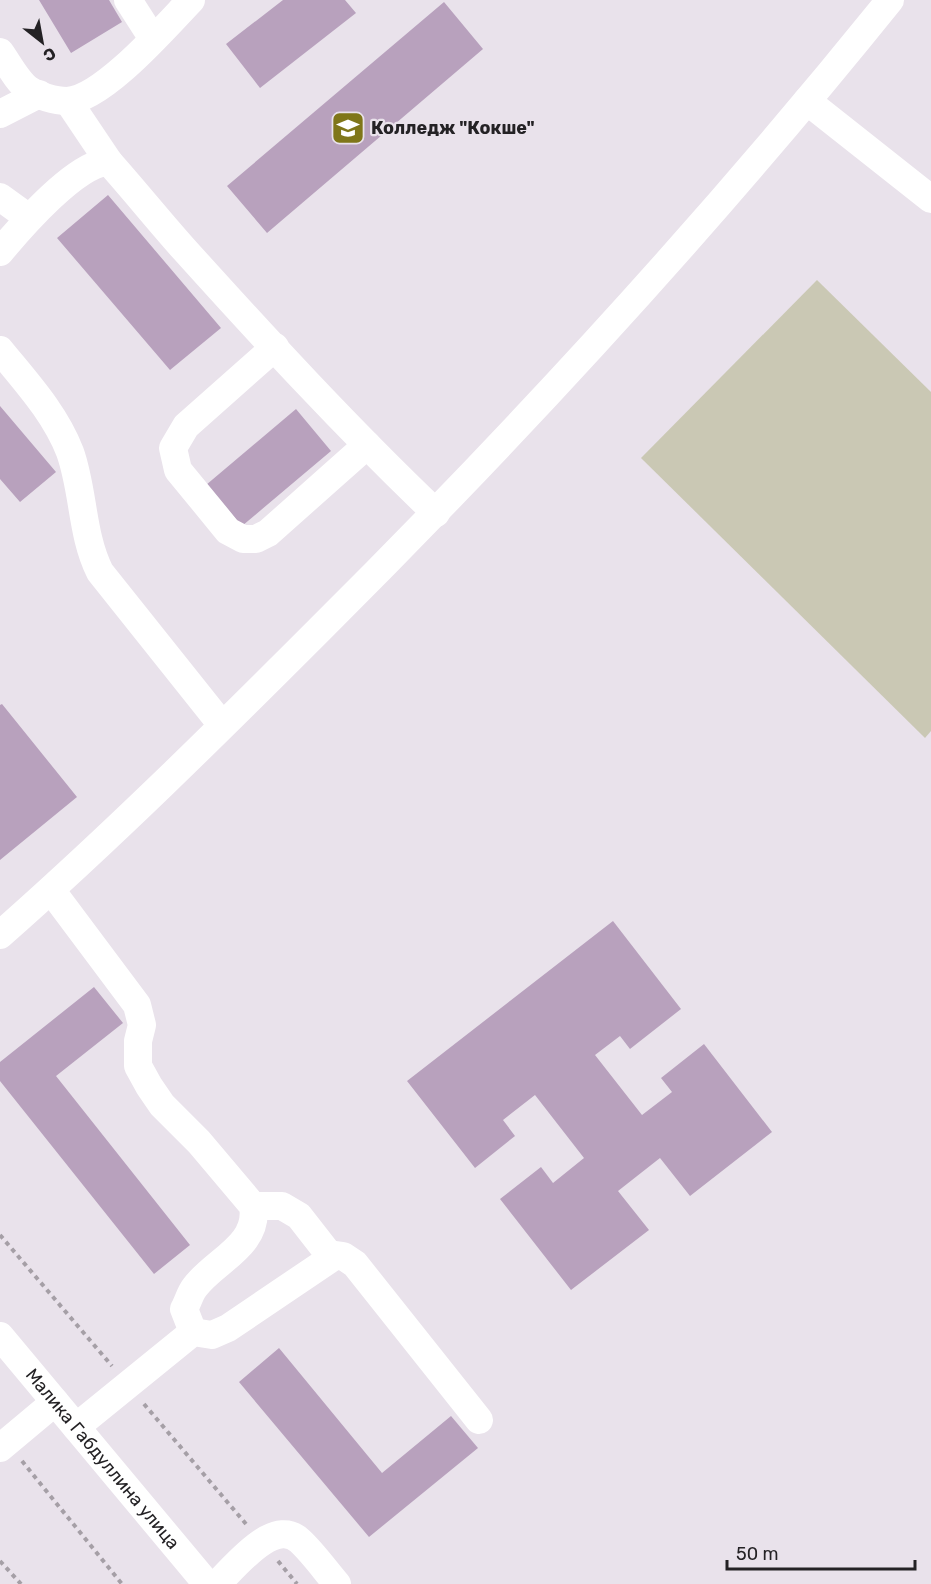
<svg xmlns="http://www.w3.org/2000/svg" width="931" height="1584" viewBox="0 0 931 1584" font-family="Rubik,sans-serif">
<rect width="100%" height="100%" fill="#e9e2eb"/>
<path fill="#cac8b4" d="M817,280L931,392V731L925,738L641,458Z"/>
<path fill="#b8a1bd" d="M39,0H109L122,22L71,53Z
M283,0H345L356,13L260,88L226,44Z
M444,2L483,49L267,233L227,186Z
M108,195L221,328L170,370L57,238Z
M0,406L56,472L20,502L0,479Z
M296,409L331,451L242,526L206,485Z
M2,704L77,797L0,860V705Z
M613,921L681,1009L630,1049L620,1036L595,1055L642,1115L672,1092L661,1078L704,1044L772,1132L690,1196L660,1158L618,1191L649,1230L571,1290L500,1199L541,1167L553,1183L584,1158L535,1095L503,1120L515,1136L475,1168L407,1081Z
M94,987L123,1023L56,1076L190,1245L154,1274L0,1081V1062Z
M279,1348L382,1473L451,1416L478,1448L369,1537L239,1382Z"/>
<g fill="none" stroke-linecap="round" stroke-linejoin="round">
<path stroke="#a59fa6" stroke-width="4" stroke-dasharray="4.5 4.5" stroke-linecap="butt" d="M0,1235L112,1366
M144,1404L246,1524
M22,1461L122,1584
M0,1561L21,1584
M278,1561L297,1584"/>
<g stroke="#fff" stroke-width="28">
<path d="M128,0L153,39"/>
<path d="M0,52C8,63 17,81 28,89C38,96 55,101 67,101C103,99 166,26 191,0"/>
<path d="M68,101L109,162"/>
<path d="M807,101L931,199"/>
<path d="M0,114L39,94"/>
<path d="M0,197L29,218"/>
<path d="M0,252C20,228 78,161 109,162C134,190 158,220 183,248C265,339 348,429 436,513"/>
<path d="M275,347L186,426L173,448L178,470L228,531L243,539H256L268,533L367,445"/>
<path d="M0,350C26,382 55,413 70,452C84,491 81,534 100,572L222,725"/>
<path d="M51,890L137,1005L142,1025L138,1041V1066L149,1086L162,1105L199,1142L253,1206C260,1245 214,1261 195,1287C190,1293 188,1302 184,1309L193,1332"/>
<path d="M0,935C110,838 215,734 319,630C520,430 712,221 890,0"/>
<path d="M253,1206H282L299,1216L331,1257"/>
<path id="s1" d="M0,1336L207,1584"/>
<path d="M76,1427L193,1332L212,1335L228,1328L336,1255L343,1256L355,1264L479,1420"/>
<path d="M0,1448L55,1402"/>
<path d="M217,1584C235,1567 274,1516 300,1541C313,1553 325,1570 337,1584"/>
</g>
</g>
<defs>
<g id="university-square" transform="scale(1.725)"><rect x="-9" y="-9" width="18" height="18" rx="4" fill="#7f7619" stroke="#e9e2eb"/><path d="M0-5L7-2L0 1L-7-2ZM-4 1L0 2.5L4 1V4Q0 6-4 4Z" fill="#fff"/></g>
</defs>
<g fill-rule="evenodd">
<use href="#university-square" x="348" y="128"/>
</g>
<g text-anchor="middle" stroke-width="4.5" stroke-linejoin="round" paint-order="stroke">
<g font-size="18" font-weight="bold" fill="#242225" stroke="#e9e2eb" text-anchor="start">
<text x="371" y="134">Колледж "Кокше"</text>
</g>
<g font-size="18" fill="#242225" stroke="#e9e2eb">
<text dy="6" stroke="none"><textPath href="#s1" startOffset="160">Малика Габдуллина улица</textPath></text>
</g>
</g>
<g transform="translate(42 42) rotate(149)" stroke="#e9e2eb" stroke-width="4.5" paint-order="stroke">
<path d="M0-4.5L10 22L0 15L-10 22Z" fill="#242225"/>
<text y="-9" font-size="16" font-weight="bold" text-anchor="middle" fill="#242225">С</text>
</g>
<path d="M727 1560v9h188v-9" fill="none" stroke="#242225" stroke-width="3"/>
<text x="736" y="1560" font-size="18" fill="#242225" stroke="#e9e2eb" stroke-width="4.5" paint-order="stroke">50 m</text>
</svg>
